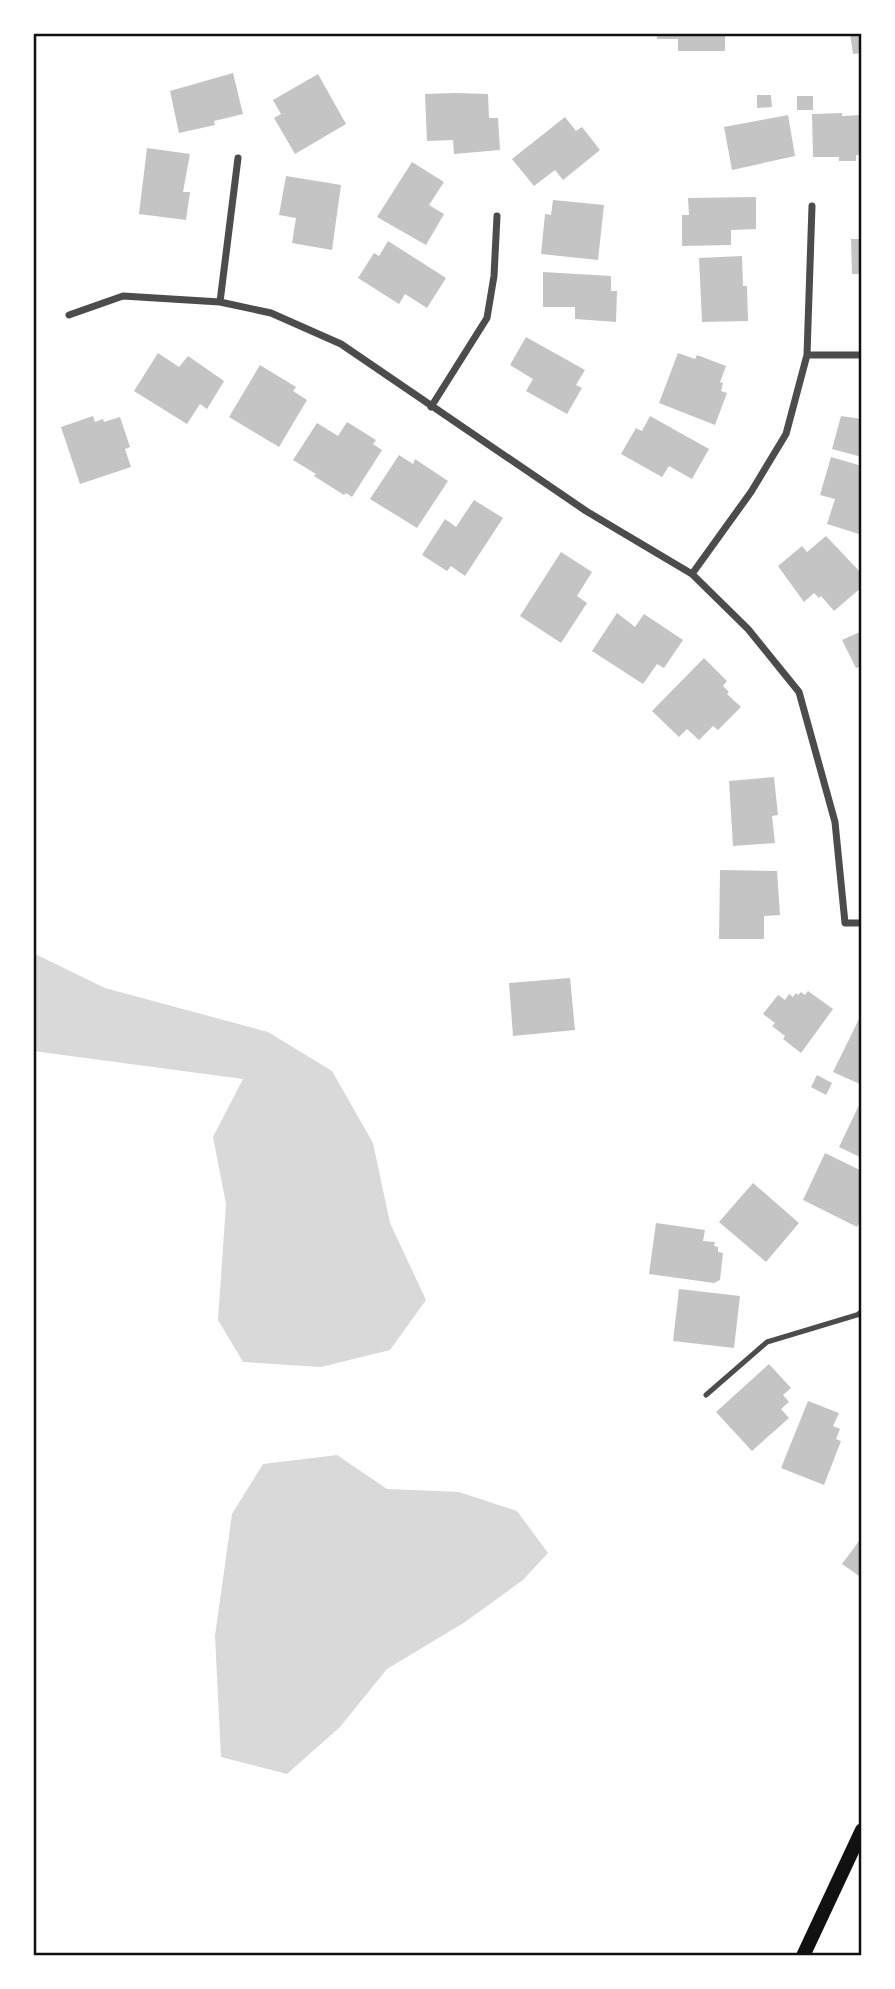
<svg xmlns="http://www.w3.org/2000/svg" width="895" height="1989" viewBox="0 0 895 1989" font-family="'PT Sans',sans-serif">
<rect width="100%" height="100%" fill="#fff"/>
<path fill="#d9d9d9" d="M33,953L105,988L268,1032L332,1071L373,1143L390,1223L426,1300L390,1350L321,1367L243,1362L218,1320L226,1204L213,1137L243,1079L33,1051Z
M337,1455L387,1489L459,1492L517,1511L548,1553L523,1580L465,1622L387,1669L340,1727L287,1774L221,1757L215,1636L232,1514L263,1464Z"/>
<path fill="#c4c4c4" d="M657,33H725V51H678V39H657Z
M850,33H862V53L853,54Z
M233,73L243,114L214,121L215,125L179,133L170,91Z
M318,74L346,124L295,154L274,118L281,114L273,100Z
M455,93L488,94L489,118H498L500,150L454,154L453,140L427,141L425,94Z
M757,95H771L772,107L757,108Z
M797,96H813V110H797Z
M842,113V116L862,115V155H856V161H839V157H813L812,114Z
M788,115L795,156L732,170L724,127Z
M565,117L576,131L582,127L600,150L563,180L555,170L534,186L512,159Z
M147,148L190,154L183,192H190L186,220L139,214Z
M412,162L444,182L429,205L444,214L426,245L377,217Z
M286,176L341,185L332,250L292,243L296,218L279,215Z
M756,197V229L731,230V245L682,246V215H689L688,198Z
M553,200L604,205L598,260L541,254L545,214L551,215Z
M851,239H862V274H852Z
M388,241L446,278L427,308L405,294L399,304L358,278L374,253L379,256Z
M742,256L743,286H747L748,321L702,322L699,258Z
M543,272L611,276V291H617L616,322L575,319V307H543Z
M526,337L585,370L576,385L582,388L567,414L526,391L533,379L510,365Z
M158,353L179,367L188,356L224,381L207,409L200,404L187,424L134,391Z
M678,353L695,359L697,355L726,366L720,382L723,383L721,391L727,393L715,425L659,403Z
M260,365L296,387L293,391L307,400L279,447L229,417Z
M93,416L95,422L103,419L104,422L120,417L130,447L125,449L131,467L80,484L61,427Z
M650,416L709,449L692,479L669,466L662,477L621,454L636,428L642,431Z
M841,416L862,419V457L832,449Z
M347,422L376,440L373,444L382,450L352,497L346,493L344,495L314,476L316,474L293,460L317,423L338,436Z
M399,455L413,464L415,459L448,481L417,528L370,499Z
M831,457L862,466V535L827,524L835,499L820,495Z
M474,500L503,518L465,576L451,566L447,571L422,555L445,519L456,527Z
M826,536L862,574V587L834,611L821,596L819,598L814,593L804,602L778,566L802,546L807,552Z
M561,552L592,572L577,596L587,603L561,643L520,616Z
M617,613L635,627L644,614L683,640L664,668L657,664L643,684L592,651Z
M862,631V666L856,668L842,640Z
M704,658L727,681L723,686L729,692L727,694L741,707L718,730L713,726L699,740L687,729L679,737L652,711Z
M774,777L778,815L772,816L775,843L733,846L729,781Z
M720,870L777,871L780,915L764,916V939H719Z
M570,978L575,1030L513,1036L509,983Z
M808,991L833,1009L801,1053L783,1039L785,1036L772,1026L775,1023L763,1014L778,995L785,1000L789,994L793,997L796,993L798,995L801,992L805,995Z
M862,1013V1085L833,1072Z
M817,1075L832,1083L826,1095L811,1087Z
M862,1099V1158L839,1147Z
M825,1153L862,1171V1218L857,1227L803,1200Z
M753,1183L799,1223L766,1262L719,1222Z
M656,1223L705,1230L703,1241L715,1242L714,1246L718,1247V1252L723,1253L720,1280L714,1283L649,1274Z
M679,1289L740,1296L734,1348L673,1341Z
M769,1364L791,1388L783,1395L789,1402L781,1409L789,1418L752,1451L716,1412Z
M808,1401L839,1413L833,1426L840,1429L836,1439L841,1441L824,1485L781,1468Z
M862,1537V1578L842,1564Z"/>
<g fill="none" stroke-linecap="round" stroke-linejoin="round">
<path stroke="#4c4c4c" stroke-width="5" d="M706,1395L767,1342L860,1314"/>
<path stroke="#4c4c4c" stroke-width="7" d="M220,302L238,158
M69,315L123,296L220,302L271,313L341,344L586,511L692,574L748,629L799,692L835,822L845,923H862
M807,355H862
M431,407L487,318L494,276L497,216
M692,574L751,492L786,434L807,355L812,206
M860,1314L862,1313"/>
<path stroke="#111" stroke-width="14" d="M803,1956L862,1830"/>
</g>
<rect width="895" height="1989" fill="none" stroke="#ffffff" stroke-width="70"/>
<rect x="35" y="35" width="825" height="1919" fill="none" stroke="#111" stroke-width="2.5"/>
</svg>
